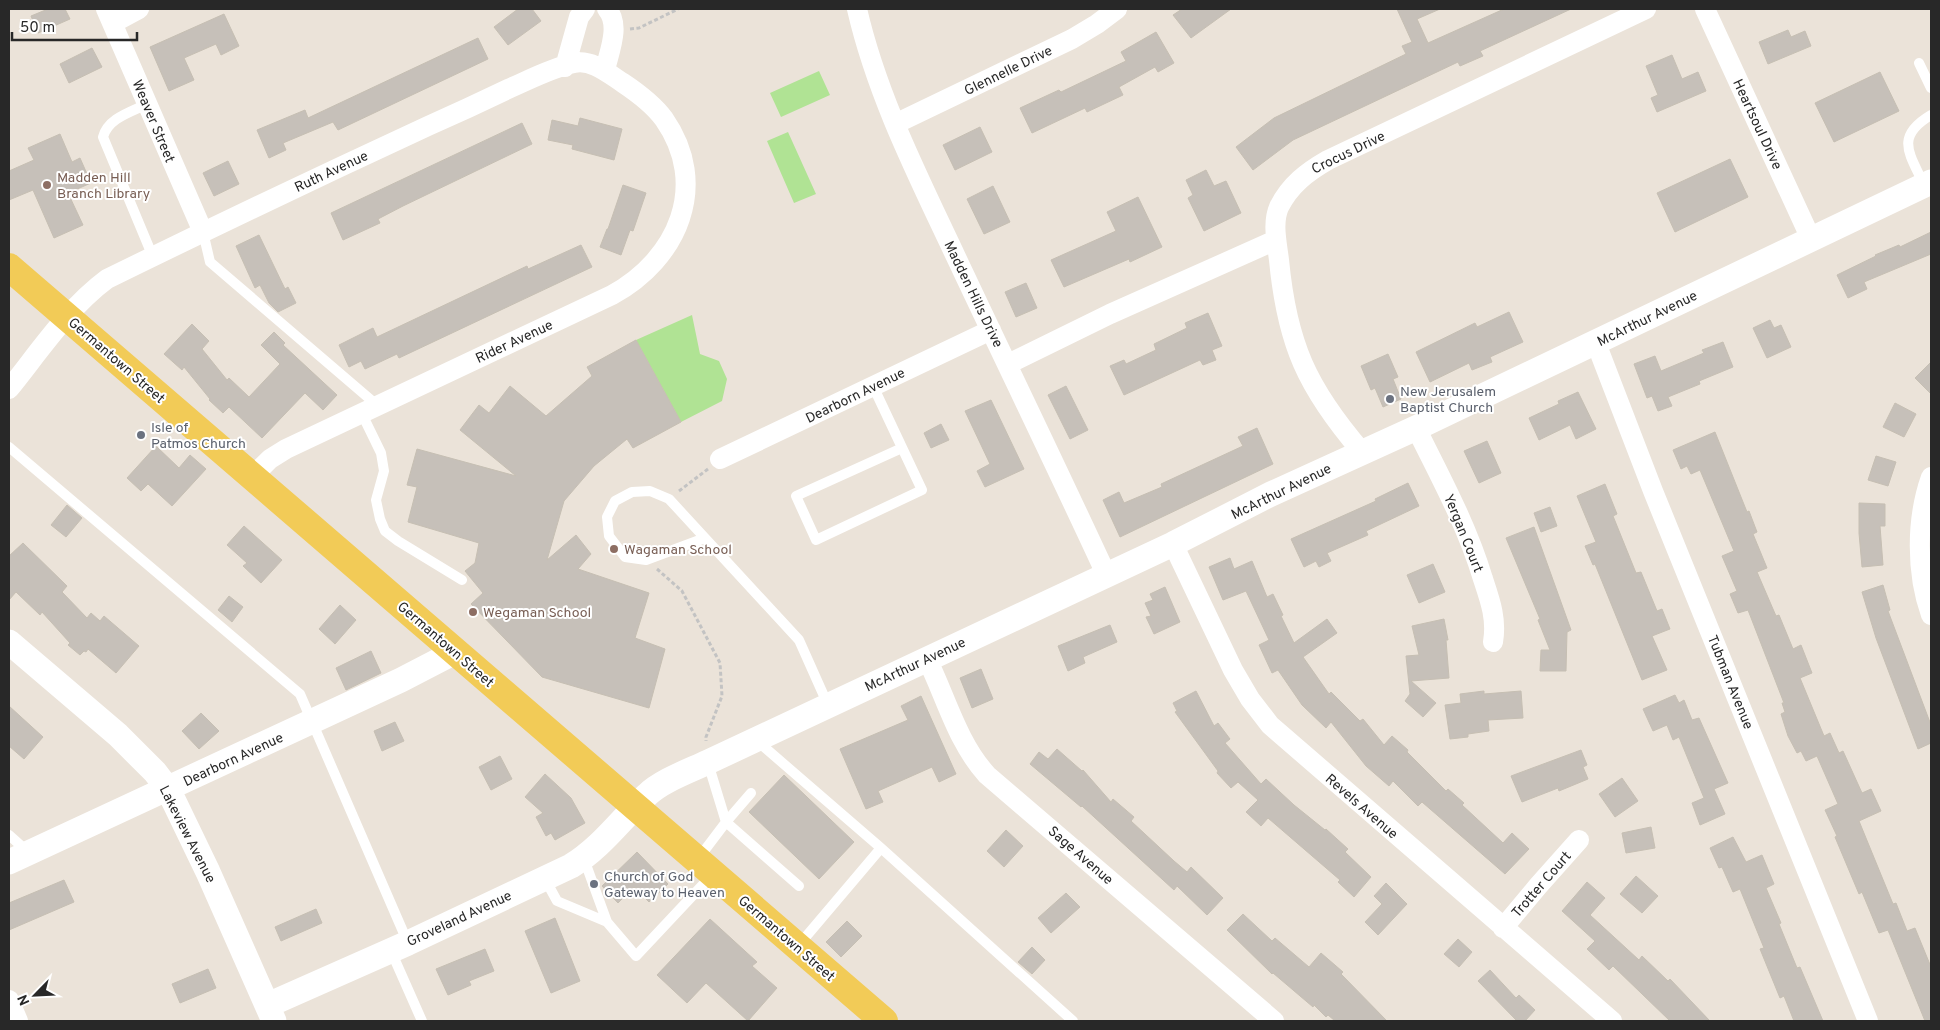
<svg xmlns="http://www.w3.org/2000/svg" width="1940" height="1030" viewBox="0 0 1940 1030" font-family="Overpass,sans-serif">
<rect width="100%" height="100%" fill="#ebe3d9"/>
<path fill="#b0e394" d="M819,71L830,95L781,117L770,93Z
M788,132L816,194L794,203L767,141Z
M692,315L700,354L719,361L727,379L722,401L681,422L636,340Z"/>
<path fill="#c6c0b9" stroke="#c6bfb3" d="M48,9H65L70,19L38,33L31,16Z
M518,9H532L541,21L508,45L494,27Z
M1182,9H1231L1191,38L1173,15Z
M1397,9H1440L1417,19L1428,43L1504,9H1571L1480,51L1483,56L1460,66L1458,62L1293,140L1253,170L1236,147L1274,118L1406,54L1402,46L1412,42Z
M224,14L239,46L221,55L216,44L184,58L194,80L169,91L150,47Z
M1788,30L1791,37L1805,31L1811,46L1768,64L1759,42Z
M1156,32L1174,63L1158,72L1155,67L1119,87L1123,95L1087,112L1085,108L1032,133L1020,108L1059,90L1061,92L1126,61L1121,52Z
M478,38L488,59L338,130L333,122L283,143L286,150L269,158L257,130L305,110L308,118Z
M92,48L102,67L69,83L60,64Z
M1672,55L1682,79L1698,72L1706,91L1657,112L1651,98L1658,95L1646,66Z
M1880,72L1899,111L1834,142L1815,103Z
M580,118L622,129L614,160L572,149L573,145L548,140L552,120L578,126Z
M522,123L532,144L403,206L378,219L380,223L343,240L331,213Z
M980,127L992,152L955,170L943,145Z
M60,134L72,162L80,158L91,183L68,193L83,225L54,238L33,190L9,200V171L34,160L28,148Z
M1730,159L1748,197L1675,232L1657,193Z
M228,161L239,184L214,196L203,173Z
M1206,170L1214,186L1226,181L1241,213L1204,231L1188,198L1193,195L1186,180Z
M623,185L646,193L633,231L630,230L621,255L600,247L607,229H608Z
M993,186L1010,222L984,234L967,199Z
M1138,197L1162,247L1130,262L1129,259L1064,287L1051,260L1116,231L1107,212Z
M1931,232V254L1864,282L1867,289L1848,298L1837,275L1876,256L1875,255L1899,245L1900,247Z
M259,235L285,289L288,287L296,303L278,312L269,303L260,285L255,288L236,246Z
M581,245L592,267L399,358L397,354L365,369L361,361L349,367L339,345L373,328L377,337L527,266L528,269Z
M1026,283L1037,308L1016,317L1005,292Z
M1509,312L1523,342L1490,357L1492,362L1472,370L1469,363L1430,382L1416,352L1475,323L1477,327Z
M1208,313L1222,346L1212,350L1216,360L1203,365L1200,360L1124,395L1110,366L1124,360L1126,364L1156,350L1154,344L1187,328L1185,323Z
M1770,320L1774,328L1781,325L1791,347L1767,358L1753,328Z
M192,324L209,341L202,349L227,380L229,378L249,397L280,364L261,345L274,332L285,343L283,345L337,395L323,410L305,393L262,438L229,407L223,413L209,400L210,399L184,367L182,370L164,354Z
M636,340L681,422L633,448L627,439L594,466L564,501L547,560L576,535L591,554L578,569L649,593L635,638L665,649L649,708L542,677L471,604L483,593L465,571L475,563L479,543L408,522L417,487L407,485L417,449L516,476L460,430L479,405L489,413L510,386L546,416L592,376L587,367Z
M1723,342L1733,367L1699,381L1700,384L1668,397L1672,406L1658,411L1652,396L1647,398L1634,364L1655,356L1661,371L1704,353L1702,350Z
M1388,354L1398,377L1393,379L1401,399L1383,407L1375,388L1371,390L1361,366Z
M1931,362V394L1915,378Z
M1066,386L1088,430L1070,439L1048,395Z
M1578,392L1596,429L1576,439L1570,425L1539,440L1529,418L1559,404L1558,401Z
M991,400L1024,469L985,487L977,471L990,464L965,411Z
M1895,403L1916,414L1904,437L1883,427Z
M941,424L949,440L931,448L924,433Z
M1257,428L1273,464L1120,537L1103,500L1119,492L1124,503L1162,487L1161,484L1243,446L1238,437Z
M1715,432L1747,512L1749,511L1757,532L1753,534L1767,568L1757,572L1776,616L1779,615L1793,649L1801,645L1812,673L1800,678L1824,736L1830,733L1839,753L1843,751L1862,793L1871,789L1881,811L1859,821L1893,904L1896,903L1907,931L1915,928L1931,967V1021H1925L1888,930L1879,933L1862,892L1859,894L1835,837L1837,836L1825,810L1838,804L1817,756L1806,761L1801,751L1797,753L1788,736L1781,714L1785,712L1782,703H1784L1748,610L1738,613L1730,594L1737,591L1722,556L1734,551L1700,470L1691,474L1687,466L1681,469L1673,450Z
M1487,441L1501,473L1479,483L1464,451Z
M156,446L179,468L190,455L206,469L172,506L148,484L141,491L127,478Z
M1876,456L1896,462L1888,486L1868,480Z
M1408,483L1419,506L1366,531L1368,535L1327,553L1331,561L1319,567L1316,561L1304,567L1291,539L1376,501L1375,499Z
M1605,484L1617,514L1613,516L1636,573L1641,572L1657,611L1662,609L1670,629L1652,636L1667,670L1642,680L1595,564L1593,565L1585,546L1596,542L1577,496Z
M1859,503L1885,504V526H1880L1883,565L1862,567L1859,533Z
M67,505L82,518L66,537L51,525Z
M1550,507L1557,526L1541,532L1534,513Z
M244,526L282,560L261,583L243,566L247,563L227,545Z
M1534,527L1571,630L1567,632L1566,671H1540L1541,650H1550L1538,620L1540,619L1506,538Z
M23,543L67,586L62,592L87,618L91,613L100,621L104,616L139,646L116,673L88,649L86,652L84,651L80,655L68,645L70,643L42,612L40,615L16,592L9,600V556Z
M1230,558L1234,569L1252,561L1267,597L1273,594L1283,615L1281,616L1294,643L1327,619L1337,633L1303,657L1329,694L1331,692L1360,721L1363,719L1384,745L1392,736L1408,750L1407,752L1446,791L1448,789L1464,803L1462,805L1503,843L1512,833L1529,849L1505,874L1422,802L1418,806L1393,781L1389,786L1366,766L1331,722L1326,728L1302,705L1278,670L1272,673L1259,645L1269,640L1246,591L1223,600L1209,567Z
M1433,564L1445,592L1419,603L1407,575Z
M1883,585L1890,610L1888,611L1931,725V743L1918,749L1876,638L1862,592Z
M1165,587L1180,622L1154,634L1146,617L1151,616L1145,603L1153,600L1150,594Z
M229,596L243,607L232,622L218,610Z
M340,605L356,620L335,644L319,629Z
M1444,619L1448,640H1446L1449,678L1411,681L1436,703L1423,717L1405,701L1410,694L1406,656L1419,655L1412,626Z
M1110,625L1117,642L1083,657L1085,663L1068,671L1058,646Z
M371,651L381,673L346,690L336,668Z
M981,669L993,699L972,708L960,678Z
M1196,691L1214,726L1218,723L1230,739L1225,743L1261,784L1266,779L1294,805L1325,830L1326,829L1348,849L1345,852L1371,877L1354,897L1338,882L1340,880L1268,818L1261,826L1246,812L1258,800L1238,782L1231,788L1217,773L1218,771L1175,712L1177,711L1173,703Z
M1484,691V694L1521,691L1523,718L1488,720L1489,731L1468,734V737L1450,739L1445,705L1461,703L1460,694Z
M1675,695L1679,703L1684,700L1692,720L1699,718L1728,783L1714,789L1725,814L1700,825L1692,803L1704,798L1679,737L1673,740L1667,725L1653,731L1643,709Z
M921,696L956,774L939,782L932,767L878,791L883,802L866,809L840,749L908,720L901,706Z
M9,706L43,737L24,759L9,746Z
M201,713L219,731L199,749L182,731Z
M395,722L404,741L382,751L374,731Z
M1057,749L1082,771L1083,770L1111,802L1113,799L1134,817L1131,821L1174,861L1187,872L1191,867L1223,898L1207,915L1177,886L1174,890L1082,806L1081,807L1030,764L1039,752L1048,759Z
M1581,750L1587,765L1583,767L1588,779L1559,791L1558,788L1522,802L1511,776Z
M500,756L512,779L491,790L479,767Z
M545,774L571,798L585,823L555,840L551,833L546,836L536,817L543,813L525,797Z
M784,775L854,842L819,879L749,812Z
M1622,778L1638,801L1615,817L1599,794Z
M1651,827L1655,848L1626,853L1622,833Z
M1006,830L1023,846L1004,867L987,851Z
M1733,837L1746,862L1762,855L1774,884L1766,888L1781,923L1779,924L1797,968L1800,967L1823,1021H1794L1784,996L1780,998L1760,949L1764,948L1740,889L1733,892L1722,867L1719,868L1710,848Z
M637,852L668,884L649,902L634,887L618,903L602,886Z
M1636,876L1658,896L1642,913L1620,894Z
M64,880L74,902L9,930V903Z
M1587,882L1605,898L1590,915L1639,960L1642,956L1668,981L1670,979L1710,1021H1670L1613,966L1609,970L1587,949L1595,941L1562,911Z
M1386,883L1407,904L1378,935L1365,922L1382,904L1374,896Z
M1066,893L1080,907L1051,933L1038,918Z
M316,909L322,923L281,941L275,927Z
M1243,914L1272,941L1275,938L1309,967L1321,953L1343,972L1341,974L1387,1021H1335L1328,1015L1326,1017L1314,1005L1313,1007L1273,973L1272,974L1227,930Z
M555,918L580,981L551,993L525,931Z
M710,919L757,962L752,966L777,988L748,1021L706,983L687,1003L657,975Z
M847,921L862,936L841,957L826,942Z
M1458,939L1472,952L1459,967L1444,954Z
M1032,947L1045,960L1032,974L1018,962Z
M485,949L494,971L469,981L471,985L448,995L436,969Z
M208,969L216,988L180,1003L172,984Z
M1490,970L1516,998L1519,995L1535,1010L1525,1021H1517L1478,981Z"/>
<g fill="none" stroke-linecap="round" stroke-linejoin="round">
<path stroke="#c3c3c3" stroke-width="3" stroke-dasharray="4 2.5" stroke-linecap="butt" d="M630,29L639,28L678,9
M679,491L708,469
M657,569L682,591L720,663L722,696L706,737V741"/>
<path stroke="#fff" stroke-width="10" d="M1919,63L1931,88
M147,104C131,112 108,118 103,137L153,257
M1924,185C1910,154 1894,137 1931,115
M203,232L210,262L378,406
M873,386L922,490L816,540L796,496L902,448
M362,414L381,453L384,471L376,500L380,519L385,531L398,541L462,580
M9,447L300,694L408,943
M705,538L646,560L625,557L609,536L607,517L615,501L632,492L650,491L669,499L799,640L828,705
M756,740L881,848L1073,1021
M751,793L726,822L799,886
M9,835L28,852
M584,859L607,922L636,956L712,875
M698,859L726,822L708,763
M545,879L557,901L607,922
M798,946L881,848
M391,951L422,1021"/>
<path stroke="#fff" stroke-width="20" d="M106,9L203,232
M857,9C877,96 918,176 956,257C1006,363 1057,468 1106,574
M1705,9L1811,239
M113,23L139,9
M565,67L579,17L585,9
M605,70C609,52 621,25 607,9
M895,124L1072,39L1097,24L1117,9
M1596,343L1653,491L1868,1021
M1008,364L1110,314L1276,240
M9,389C39,352 68,308 107,279C213,227 320,176 428,126C455,114 481,102 508,89C529,80 551,68 574,63C592,59 609,74 623,83C638,93 653,104 664,119C710,185 678,259 612,295L286,449L270,459L252,477
M1416,428C1441,478 1467,526 1483,579C1490,600 1497,619 1493,642
M1362,452C1307,388 1287,344 1279,260C1277,243 1272,223 1279,207C1290,185 1307,172 1328,160L1646,9
M720,459L991,330
M1931,477C1916,519 1916,573 1931,615
M1173,544L1233,670L1250,699L1270,725L1612,1021
M927,659C946,697 957,742 987,775L1274,1021
M1503,928L1538,886L1579,840
M9,1000L18,1021"/>
<path stroke="#fff" stroke-width="25" d="M9,642L118,735L155,772L168,789L208,872L274,1021
M9,862L401,680L455,652
M268,1005L408,943L571,866C602,847 621,819 647,795C661,781 689,771 708,762L1173,544L1271,494L1416,428L1931,182"/>
<path stroke="#f2cb57" stroke-width="28" d="M9,267L884,1021"/>
</g>
<g fill="#8d6e63" stroke="#fff" stroke-width="2">
<circle cx="47" cy="185" r="5"/>
<circle cx="614" cy="549" r="5"/>
<circle cx="473" cy="612" r="5"/>
</g>
<g fill="#6b7280" stroke="#fff" stroke-width="2">
<circle cx="1390" cy="399" r="5"/>
<circle cx="141" cy="435" r="5"/>
<circle cx="594" cy="884" r="5"/>
</g>
<g text-anchor="middle" stroke-width="4" stroke-linejoin="round" paint-order="stroke">
<g font-size="14" fill="#282828" stroke="#fff">
<text transform="translate(1008 70) rotate(-26)" y="5">Glennelle Drive</text>
<text transform="translate(154 121) rotate(67)" y="5">Weaver Street</text>
<text transform="translate(1758 124) rotate(65)" y="5">Heartsoul Drive</text>
<text transform="translate(1348 152) rotate(-26)" y="5">Crocus Drive</text>
<text transform="translate(331 171) rotate(-25)" y="5">Ruth Avenue</text>
<text transform="translate(974 294) rotate(64)" y="5">Madden Hills Drive</text>
<text transform="translate(1647 318) rotate(-26)" y="5">McArthur Avenue</text>
<text transform="translate(514 341) rotate(-25)" y="5">Rider Avenue</text>
<text transform="translate(117 360) rotate(41)" y="5">Germantown Street</text>
<text transform="translate(855 395) rotate(-26)" y="5">Dearborn Avenue</text>
<text transform="translate(1281 491) rotate(-26)" y="5">McArthur Avenue</text>
<text transform="translate(1464 533) rotate(68)" y="5">Yergan Court</text>
<text transform="translate(446 644) rotate(41)" y="5">Germantown Street</text>
<text transform="translate(915 664) rotate(-25)" y="5">McArthur Avenue</text>
<text transform="translate(1731 682) rotate(68)" y="5">Tubman Avenue</text>
<text transform="translate(233 759) rotate(-25)" y="5">Dearborn Avenue</text>
<text transform="translate(1362 806) rotate(41)" y="5">Revels Avenue</text>
<text transform="translate(188 834) rotate(63)" y="5">Lakeview Avenue</text>
<text transform="translate(1081 855) rotate(41)" y="5">Sage Avenue</text>
<text transform="translate(1541 884) rotate(-49)" y="5">Trotter Court</text>
<text transform="translate(459 918) rotate(-25)" y="5">Groveland Avenue</text>
<text transform="translate(787 938) rotate(41)" y="5">Germantown Street</text>
</g>
<g font-size="14" fill="#785e54" stroke="#fff" text-anchor="start">
<text x="57" y="182">Madden Hill<tspan x="57" dy="16">Branch Library</tspan></text>
<text x="624" y="554">Wagaman School</text>
<text x="483" y="617">Wegaman School</text>
</g>
<g font-size="14" fill="#5b616d" stroke="#fff" text-anchor="start">
<text x="1400" y="396">New Jerusalem<tspan x="1400" dy="16">Baptist Church</tspan></text>
<text x="151" y="432">Isle of<tspan x="151" dy="16">Patmos Church</tspan></text>
<text x="604" y="881">Church of God<tspan x="604" dy="16">Gateway to Heaven</tspan></text>
</g>
</g>
<rect width="1940" height="1030" fill="none" stroke="#282828" stroke-width="20"/>
<g transform="translate(35 995) rotate(246)" stroke="#ffffff" stroke-width="4" paint-order="stroke">
<path d="M0-4L9 19L0 12L-9 19Z" fill="#282828"/>
<text y="-8" font-size="14" font-weight="bold" text-anchor="middle" fill="#282828">N</text>
</g>
<path d="M12 32v8h125v-8" fill="none" stroke="#282828" stroke-width="2.5"/>
<text x="20" y="32" font-size="15" fill="#282828" stroke="#ffffff" stroke-width="4" paint-order="stroke">50 m</text>
</svg>
